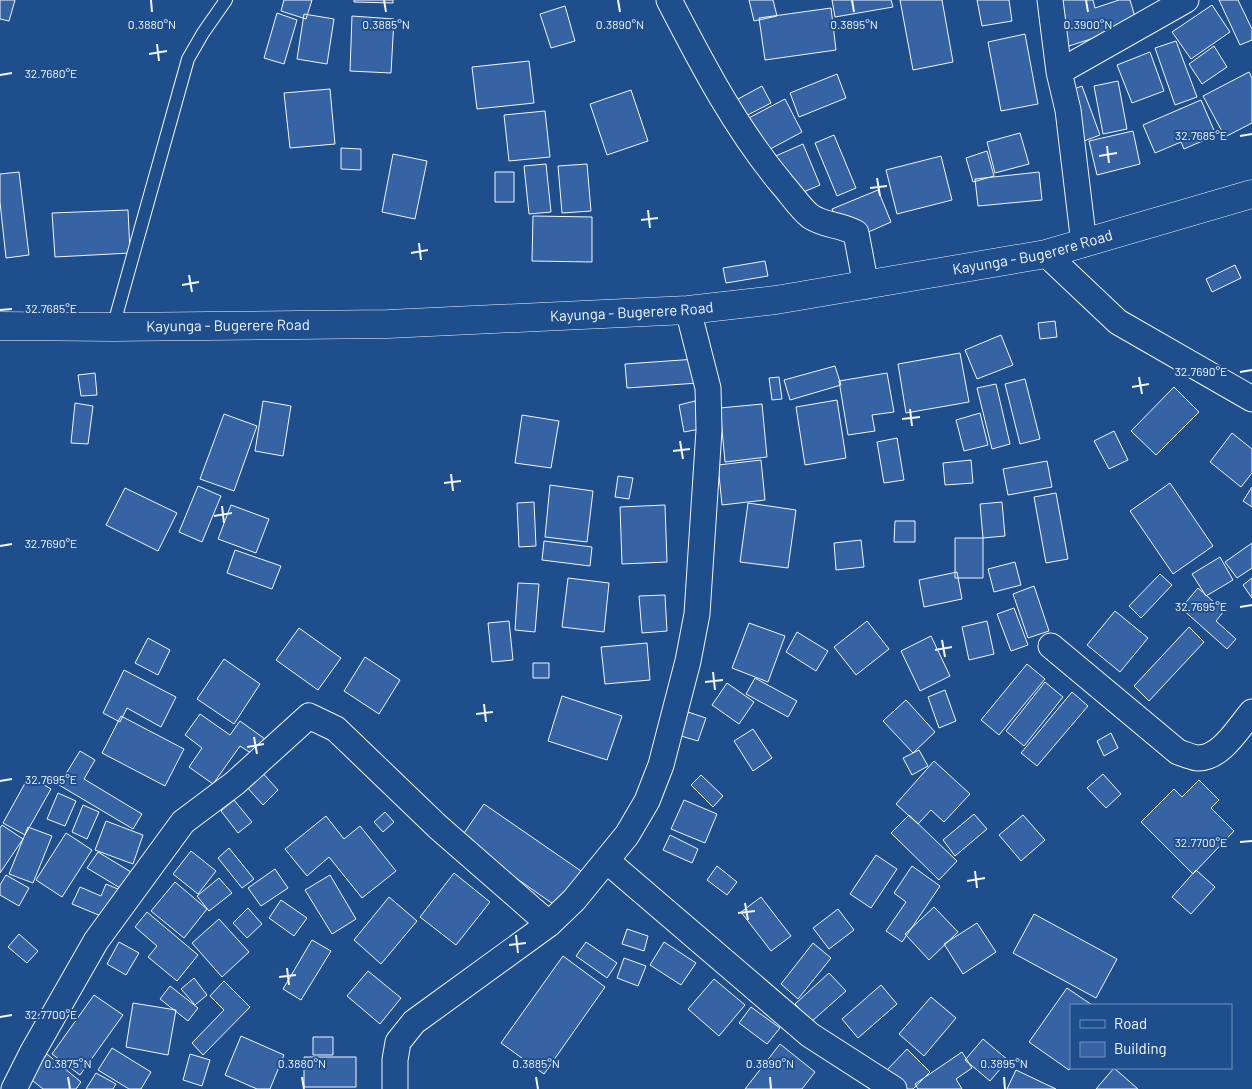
<svg xmlns="http://www.w3.org/2000/svg" width="1252" height="1089" viewBox="0 0 1252 1089" font-family="Barlow,sans-serif">
<rect width="100%" height="100%" fill="#1f4e8c"/>
<path fill="#3563a3" stroke="#f2f6ff" d="M0,0H15L9,21L0,19Z
M284,0H312L306,19L281,11Z
M354,0H393V3L354,2Z
M749,0H773L777,16L754,21Z
M832,0H891L893,7L835,17Z
M900,0H942L953,62L913,70Z
M977,0H1009L1012,21L982,26Z
M1054,0H1093L1095,8L1119,0H1130L1137,24L1069,46Z
M1219,0H1238L1252,29V40L1240,45Z
M1212,5L1230,32L1191,59L1172,32Z
M565,6L575,41L551,48L540,14Z
M831,8L836,50L765,60L759,18Z
M277,13L297,20L284,64L264,58Z
M304,14L334,19L327,64L297,59Z
M352,16L394,19L391,73L350,71Z
M1025,34L1038,104L1001,111L988,42Z
M1176,41L1197,97L1175,105L1155,48Z
M1214,46L1227,67L1202,84L1189,64Z
M1150,52L1164,91L1132,103L1117,65Z
M529,61L534,103L477,109L472,67Z
M1249,72L1252,78V123L1225,137L1203,96Z
M837,74L846,98L799,117L790,93Z
M1118,81L1127,129L1103,134L1094,86Z
M762,86L771,103L736,121L727,105Z
M1082,86L1100,135L1084,141L1066,92Z
M330,89L335,144L290,148L284,93Z
M631,90L648,141L607,155L590,104Z
M785,99L802,132L761,154L743,121Z
M1201,100L1216,135L1184,149L1181,142L1155,153L1143,125Z
M545,111L550,157L509,161L504,115Z
M1133,131L1140,164L1097,175L1089,141Z
M1020,133L1029,164L995,173L987,142Z
M834,135L856,188L837,196L815,143Z
M803,144L820,185L780,202L762,162Z
M341,148L361,149V170L341,169Z
M987,151L994,176L973,182L966,158Z
M393,154L427,161L415,219L382,212Z
M941,156L952,200L897,214L886,170Z
M546,164L551,212L529,214L524,166Z
M587,164L591,211L562,213L558,166Z
M19,172L29,255L6,258L0,202V174Z
M495,172H514V202H495Z
M1039,172L1042,200L978,206L975,179Z
M878,190L891,222L846,242L832,209Z
M128,210L130,253L55,257L52,213Z
M533,216L592,217V262L532,261Z
M765,261L768,276L726,283L723,268Z
M1235,265L1241,278L1212,292L1206,279Z
M1055,321L1057,337L1040,339L1038,323Z
M1001,335L1013,365L977,379L965,350Z
M960,353L969,402L906,413L898,364Z
M696,359L698,383L627,388L625,364Z
M835,366L841,385L790,400L784,380Z
M95,373L97,395L81,396L78,375Z
M887,373L894,412L872,415L875,431L848,435L839,381Z
M779,377L782,399L772,400L769,378Z
M1025,379L1040,439L1020,444L1005,384Z
M996,384L1010,444L992,449L977,388Z
M1174,387L1199,412L1156,455L1131,431Z
M837,400L846,458L805,465L796,407Z
M263,401L291,406L283,456L255,451Z
M695,401L700,429L684,432L679,405Z
M75,403L93,406L88,444L71,443Z
M762,404L767,457L725,462L720,408Z
M980,413L988,445L964,451L956,420Z
M224,414L257,426L234,491L200,479Z
M522,415L559,421L551,468L515,463Z
M1114,431L1128,460L1109,469L1094,441Z
M1232,433L1252,449V473L1241,487L1210,462Z
M897,438L904,480L884,483L877,442Z
M761,460L765,500L722,505L718,465Z
M971,460L973,483L945,485L943,463Z
M1047,461L1052,487L1008,495L1003,469Z
M618,476L633,478L629,499L615,497Z
M1170,483L1213,546L1173,574L1130,511Z
M550,485L593,491L587,542L545,537Z
M198,486L221,496L202,542L179,532Z
M1252,487V507L1243,501Z
M125,488L177,513L158,551L106,525Z
M1056,493L1068,559L1046,563L1034,497Z
M534,502L536,546L519,547L517,503Z
M1002,502L1005,536L983,538L980,504Z
M748,503L796,510L788,568L740,562Z
M231,505L269,519L256,553L218,539Z
M665,505L667,562L622,564L620,507Z
M895,521H915V542H894Z
M955,538H983V578H955Z
M861,540L864,567L836,570L834,543Z
M544,541L592,547L590,566L542,560Z
M1252,543V568L1237,578L1225,562Z
M235,550L281,566L272,589L227,573Z
M1220,557L1233,580L1206,596L1192,574Z
M1015,562L1021,585L994,592L988,569Z
M957,572L962,599L924,607L919,580Z
M1160,574L1172,585L1141,618L1129,606Z
M568,578L609,583L604,632L562,627Z
M1252,578V598L1243,585Z
M518,583L539,584L535,632L515,630Z
M1034,586L1049,631L1028,638L1013,594Z
M1198,588L1224,611L1216,621L1236,639L1227,649L1181,608Z
M665,595L667,631L642,633L639,596Z
M1014,608L1028,645L1011,651L997,614Z
M1115,611L1148,638L1120,672L1087,645Z
M509,621L513,660L492,662L488,623Z
M867,621L889,649L856,675L834,647Z
M987,621L994,654L969,660L962,627Z
M749,623L785,636L768,682L732,668Z
M1189,627L1204,642L1149,701L1134,686Z
M299,628L341,658L318,690L276,660Z
M797,632L828,651L816,671L786,652Z
M931,636L950,676L920,691L901,651Z
M148,638L170,650L158,675L135,663Z
M647,643L650,680L605,684L601,647Z
M365,657L400,680L379,714L344,691Z
M224,659L260,684L234,724L197,699Z
M533,663H549V678H533Z
M1027,664L1045,679L999,735L981,720Z
M124,670L176,697L161,727L127,708L120,722L103,713Z
M755,678L797,701L788,717L746,694Z
M1045,682L1063,697L1024,746L1006,731Z
M727,683L754,702L739,724L712,705Z
M945,690L956,721L939,728L928,697Z
M1072,692L1088,706L1037,766L1021,753Z
M562,696L622,716L607,760L548,741Z
M906,700L935,732L913,753L883,721Z
M688,712L706,718L698,741L681,736Z
M200,714L230,735L240,721L265,739L254,755L240,746L213,784L189,767L202,748L185,735Z
M121,716L184,749L165,786L102,753Z
M753,729L772,758L753,771L734,741Z
M1111,733L1118,748L1104,756L1097,741Z
M919,750L928,766L912,775L903,758Z
M80,751L95,760L84,779L142,814L133,829L59,785Z
M934,761L970,794L944,822L931,810L918,824L896,804Z
M260,770L278,790L263,805L245,785Z
M1103,774L1121,794L1106,808L1087,788Z
M701,775L723,796L713,807L691,785Z
M29,776L51,789L25,835L3,823Z
M1199,780L1219,800L1211,808L1234,831L1193,874L1141,822L1174,789L1182,797Z
M58,793L76,801L65,826L47,819Z
M234,800L252,822L238,833L221,811Z
M684,800L717,814L705,843L671,829Z
M484,804L581,871L556,906L460,839Z
M83,805L99,812L87,839L72,832Z
M385,812L394,822L383,832L374,822Z
M974,814L987,829L955,856L943,840Z
M909,815L957,861L939,880L891,833Z
M1023,815L1045,840L1021,861L999,835Z
M326,816L344,839L360,826L396,871L362,898L329,857L307,876L285,849Z
M106,821L143,835L133,864L95,850Z
M2,825L23,839L0,873V828Z
M28,827L52,836L33,883L9,874Z
M66,833L92,850L62,897L36,880Z
M670,835L698,849L692,863L663,850Z
M229,848L254,879L242,888L218,858Z
M191,851L216,871L198,894L173,874Z
M98,852L141,878L130,894L87,868Z
M876,855L897,869L871,908L850,894Z
M717,866L737,882L727,895L707,880Z
M912,866L940,886L902,942L886,931L906,902L894,893Z
M275,869L288,888L261,906L248,888Z
M1196,870L1215,887L1191,914L1172,897Z
M454,873L490,902L456,945L420,917Z
M6,875L29,888L19,906L0,895V885Z
M330,875L356,919L332,934L305,890Z
M219,878L232,893L209,911L197,896Z
M175,882L207,909L184,938L151,911Z
M106,884L125,892L113,921L72,904L80,887L101,896Z
M389,897L417,921L381,964L354,940Z
M761,897L791,936L771,951L741,912Z
M281,900L307,918L294,936L269,918Z
M934,907L958,932L929,960L905,934Z
M248,908L262,924L247,938L233,923Z
M838,909L854,930L829,949L813,928Z
M147,912L198,955L177,981L148,957L157,946L135,927Z
M1034,914L1117,959L1096,998L1013,953Z
M219,919L249,952L222,977L192,943Z
M977,923L996,952L963,974L944,944Z
M627,929L648,936L644,951L622,944Z
M19,934L38,951L27,963L8,947Z
M312,940L331,951L301,1000L283,989Z
M119,942L139,953L126,975L107,964Z
M586,942L617,963L607,978L576,956Z
M664,942L696,963L681,985L650,965Z
M813,943L831,958L798,999L781,984Z
M563,956L605,987L544,1074L501,1043Z
M624,958L646,966L638,986L617,978Z
M368,971L401,998L380,1024L347,996Z
M829,973L846,991L811,1022L795,1004Z
M194,978L207,995L195,1005L181,989Z
M714,979L745,1005L719,1036L688,1009Z
M224,981L250,1007L203,1055L192,1043L224,1010L210,996Z
M881,985L897,1004L858,1038L842,1019Z
M170,986L198,1008L188,1021L160,999Z
M1067,988L1092,1005H1071V1067L1069,1070L1029,1042Z
M94,995L123,1015L80,1075L52,1054Z
M931,997L956,1018L924,1056L899,1034Z
M133,1003L176,1010L168,1055L126,1047Z
M751,1007L780,1028L767,1044L739,1023Z
M241,1036L284,1055L270,1089H257L225,1075Z
M313,1037H333V1055H313Z
M983,1039L1008,1060L990,1081L965,1060Z
M780,1044L815,1072L802,1089H745Z
M112,1048L151,1072L141,1089H129L98,1070Z
M907,1049L930,1072L913,1089H907L887,1070Z
M962,1052L972,1068L956,1079L962,1089H918L915,1084Z
M47,1054L81,1082L76,1089H43L28,1077Z
M190,1054L210,1060L202,1086L183,1080Z
M304,1057H356V1087H304Z
M1114,1068L1138,1089H1096Z
M1016,1070L1056,1089H1007Z
M96,1073L116,1084L113,1089H86Z"/>
<g fill="none" stroke-linecap="round" stroke-linejoin="round">
<g stroke="#f2f6ff" stroke-width="14">
<path id="service" d="M113,327L188,59L203,33L226,0"/>
</g>
<g stroke="#f2f6ff" stroke-width="27">
<path id="minor" d="M669,0C702,64 736,129 782,184C791,194 800,208 810,216C824,226 840,224 856,233L866,286
M1050,0L1059,72L1068,110L1084,244
M1059,72L1186,0
M1046,254L1118,322L1252,399
M1051,646L1178,752C1184,754 1191,757 1197,758C1221,759 1238,728 1252,712
M607,861L810,1035L894,1089
M14,1089L32,1053L96,941L183,822L235,783L309,716L336,729L438,827L549,924
M395,1089V1060L398,1042L414,1022L549,924L574,900L627,835L647,801L661,765L688,661L697,614L709,430L708,388L688,310"/>
</g>
<g stroke="#f2f6ff" stroke-width="29">
<g id="primary">
<path id="s1" d="M0,326L113,327L388,324L688,310L776,300L1046,254L1252,194"/>
</g>
</g>
<use href="#service" stroke="#1f4e8c" stroke-width="12"/>
<use href="#minor" stroke="#1f4e8c" stroke-width="25"/>
<use href="#primary" stroke="#1f4e8c" stroke-width="28"/>
</g>
<path fill="none" stroke="#f2f6ff" stroke-width="2" d="M151,0L152,12M384,0L386,12M618,0L620,12M852,0L854,12M1086,0L1088,12M157,44L159,61M149,54L167,51M0,75L12,73M1240,136L1252,134M1107,146L1109,163M1099,156L1117,153M877,178L880,196M870,188L887,186M648,210L650,228M641,220L658,218M419,243L421,260M411,253L428,250M189,275L192,292M182,285L199,282M0,310L12,309M1240,372L1252,370M1139,377L1142,394M1132,387L1149,384M910,409L912,426M902,419L920,417M680,441L683,459M673,451L690,449M451,474L453,491M444,483L461,481M222,506L224,523M214,516L232,513M0,546L12,544M1240,607L1252,605M942,640L945,657M935,650L952,647M713,672L715,690M705,682L723,680M484,704L486,722M476,714L493,712M254,737L257,754M247,747L264,744M0,781L12,779M1240,842L1252,841M975,871L977,888M967,881L985,878M745,903L748,920M738,913L755,911M516,935L518,953M509,945L526,943M287,968L289,985M279,977L296,975M0,1017L12,1015M68,1077L70,1089M302,1077L304,1089M536,1077L538,1089M770,1077L771,1089M1004,1077L1005,1089"/>
<g text-anchor="middle" stroke-width="4" stroke-linejoin="round" paint-order="stroke">
<g font-size="15" fill="#f2f6ff" stroke="#1f4e8c">
<text dy="5" stroke="none"><textPath href="#s1" startOffset="1038">Kayunga - Bugerere Road</textPath></text>
<text dy="5" stroke="none"><textPath href="#s1" startOffset="632">Kayunga - Bugerere Road</textPath></text>
<text dy="5" stroke="none"><textPath href="#s1" startOffset="228">Kayunga - Bugerere Road</textPath></text>
</g>
</g>
<g font-size="12" text-anchor="middle" fill="#f2f6ff" stroke="#1f4e8c" stroke-width="4" stroke-linejoin="round" paint-order="stroke">
<text x="152" y="29">0.3880°N</text>
<text x="386" y="29">0.3885°N</text>
<text x="620" y="29">0.3890°N</text>
<text x="854" y="29">0.3895°N</text>
<text x="1088" y="29">0.3900°N</text>
<text x="51" y="78">32.7680°E</text>
<text x="1201" y="140">32.7685°E</text>
<text x="51" y="313">32.7685°E</text>
<text x="1201" y="376">32.7690°E</text>
<text x="51" y="548">32.7690°E</text>
<text x="1201" y="611">32.7695°E</text>
<text x="51" y="784">32.7695°E</text>
<text x="1201" y="847">32.7700°E</text>
<text x="51" y="1019">32.7700°E</text>
<text x="68" y="1068">0.3875°N</text>
<text x="302" y="1068">0.3880°N</text>
<text x="536" y="1068">0.3885°N</text>
<text x="770" y="1068">0.3890°N</text>
<text x="1004" y="1068">0.3895°N</text>
</g>
<rect x="1070" y="1004" width="162" height="65" fill="#1f4e8c" stroke="#7391ba"/>
<rect x="1080" y="1020" width="25" height="8" fill="#1f4e8c" stroke="#7391ba"/>
<text x="1114" y="1029" font-size="15" fill="#f2f6ff">Road</text>
<rect x="1080" y="1042" width="25" height="15" fill="#3563a3" stroke="#7391ba"/>
<text x="1114" y="1054" font-size="15" fill="#f2f6ff">Building</text>
</svg>
